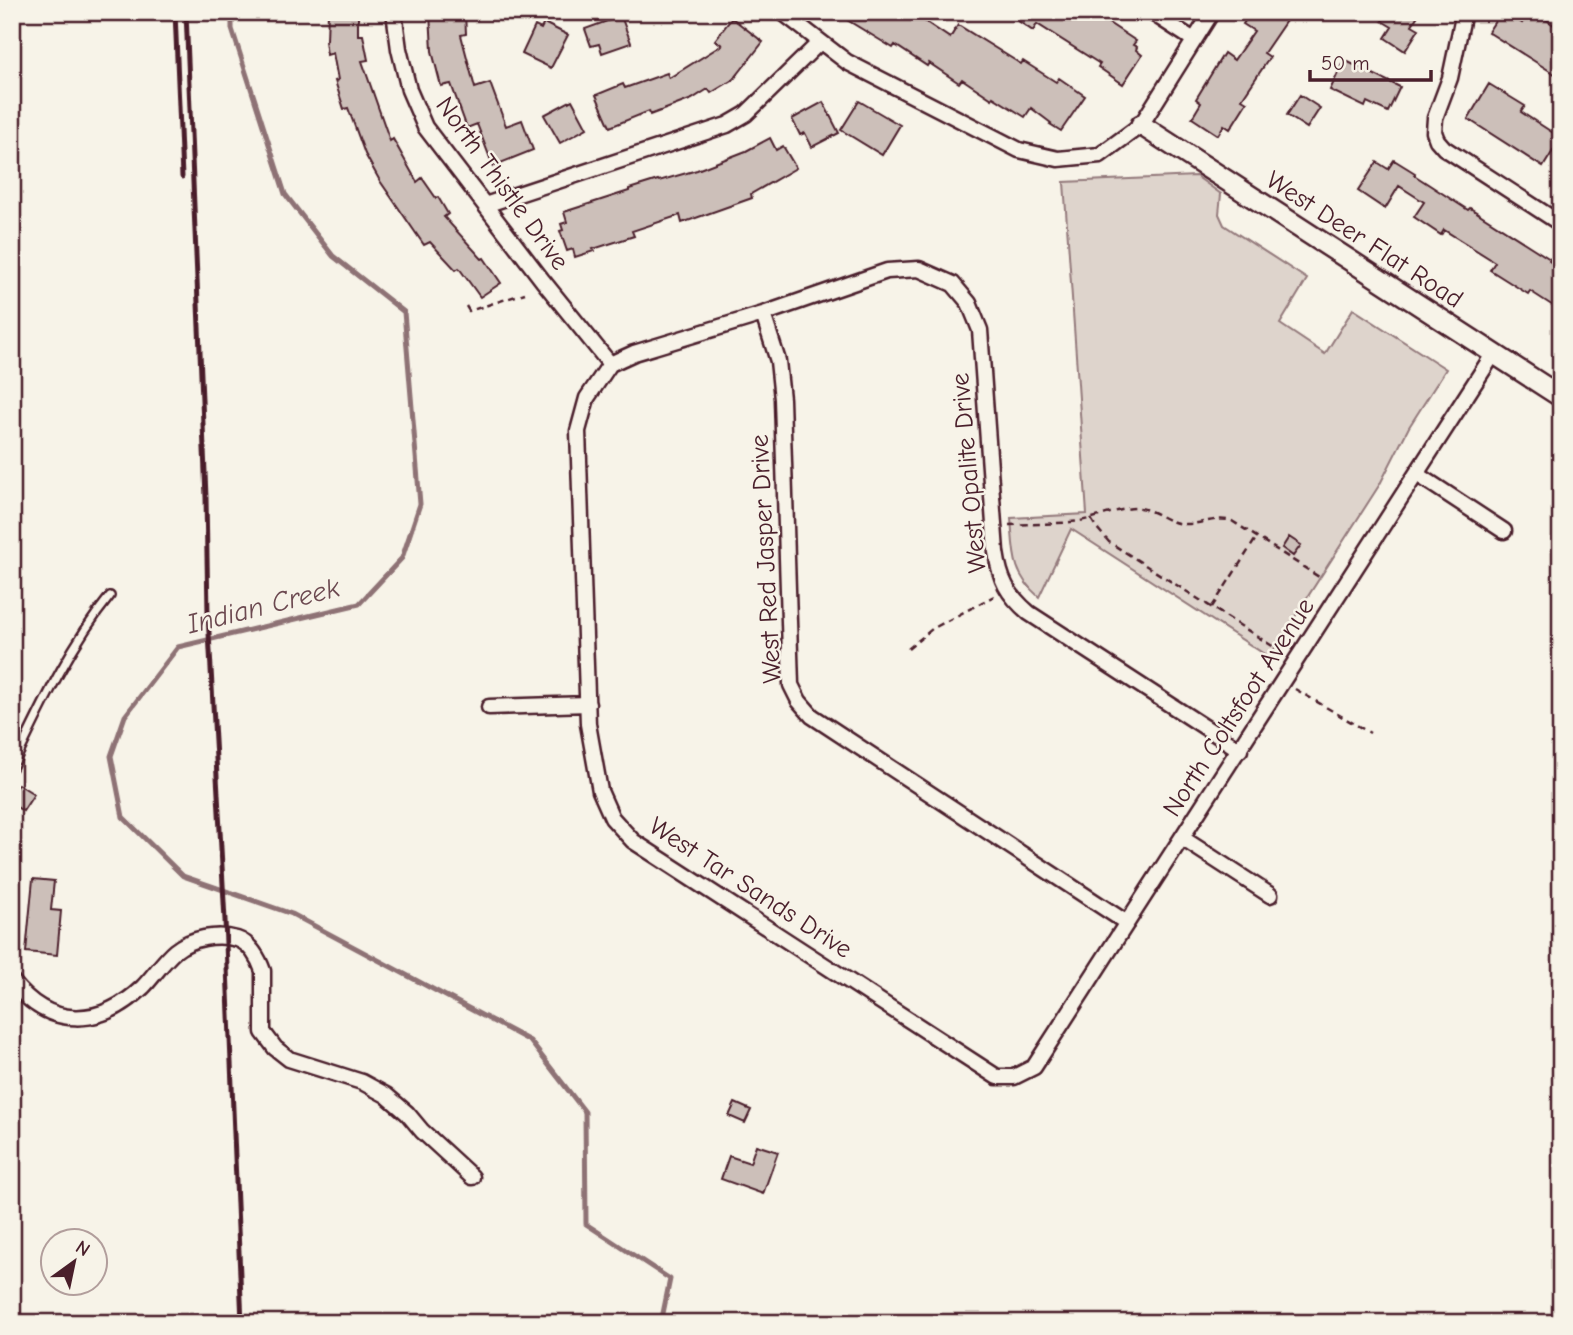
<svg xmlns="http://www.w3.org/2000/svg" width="1573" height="1335" viewBox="0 0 1573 1335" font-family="'Comic Neue',sans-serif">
<rect width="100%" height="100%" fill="#f7f3e8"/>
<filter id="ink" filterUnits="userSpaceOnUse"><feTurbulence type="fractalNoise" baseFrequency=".0143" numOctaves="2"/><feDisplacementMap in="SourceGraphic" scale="14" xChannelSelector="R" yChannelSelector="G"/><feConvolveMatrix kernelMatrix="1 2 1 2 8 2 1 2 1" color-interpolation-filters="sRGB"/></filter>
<g filter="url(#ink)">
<path fill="#ded4cc" stroke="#947a7c" stroke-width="2" d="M1196,176L1221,194L1219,214L1224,225L1307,279L1280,324L1325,354L1353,309L1446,369L1409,427L1380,484L1269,657L1071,529L1039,597C1011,573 1014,552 1011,518L1087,514L1064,182Z"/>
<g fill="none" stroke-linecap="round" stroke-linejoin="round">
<path stroke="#8e7275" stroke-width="5" d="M232,12V29L285,194L333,256L404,312L420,504L402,558L359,604L178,647L125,716L111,756L123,817L183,876L292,914L530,1041L585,1112L586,1224L670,1279L661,1323"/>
</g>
<path fill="#ccbfb9" stroke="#4a1f2b" stroke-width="2" d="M328,12H358V35H363L368,60L362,61L390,141L393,139L417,182L422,178L436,198L438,197L448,214L444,217L482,259L484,258L501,283L480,297L459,268L456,270L430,242L424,245L380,181L365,154L348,108L344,109L335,81L338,80L333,53L327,55L325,41L327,40Z
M430,12H465L466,34L461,35L475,88L490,83L506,126L522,120L533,150L493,166L477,124L467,128L451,84L441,86L432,51Z
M834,12H911L950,38L958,25L1021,64L1023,61L1056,82L1059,78L1085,96L1061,131L1050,124L1051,123L1031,108L1025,117L993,97L992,99L962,79L959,83L929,63L927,66L895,45L893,48Z
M1005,12H1092L1136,41L1133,45L1137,47L1136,50L1142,55L1123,84L1098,67L1100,64L1037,24L1033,31Z
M1251,12H1292L1264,53L1270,57L1242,99L1247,102L1230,129L1224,125L1218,135L1192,118L1201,103L1196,99L1224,53L1234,60L1254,31L1243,24Z
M1388,12H1420L1412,25L1419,29L1405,51L1385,38L1392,27L1382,21Z
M1501,12H1506L1522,23L1529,12H1535L1561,30V78L1488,32Z
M621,16L631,43L602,53L599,44L591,46L585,29Z
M732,18L763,42L734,79L711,93L708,89L692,99L650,115L649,111L610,127L596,95L623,84L625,88L667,73L669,78L722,45L715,40Z
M544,23L568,35L551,68L522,54L535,26L541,29Z
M1344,60L1400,87L1388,112L1367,102L1365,107L1330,90Z
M1489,84L1525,106L1521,112L1561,138L1543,167L1468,119Z
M1300,95L1320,108L1307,128L1287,115Z
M572,100L587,128L560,143L544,115Z
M859,101L900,125L882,155L841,130Z
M823,102L839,133L812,147L805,133L800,135L792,119Z
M770,138L776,150L783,146L796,168L751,194L752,198L682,223L680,215L632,231L634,236L593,249L594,251L575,257L573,249L567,251L560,231L563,230L561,224L567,222L564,212L629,191V189L658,180L659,181L697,170L746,151Z
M1394,160L1415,173L1414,175L1468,210L1470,208L1550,259L1549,261L1561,269V311L1530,291L1528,294L1490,270L1495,262L1444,230L1441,235L1414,217L1424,202L1399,186L1385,209L1358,191L1377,162L1388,169Z
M1289,537L1301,545L1293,556L1282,548Z
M18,784L34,794L23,811L12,804V793Z
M33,879L54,881L51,910L61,911L57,955L26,952Z
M735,1103L751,1110L745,1123L729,1116Z
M756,1145L778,1152L763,1194L721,1179L729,1156L750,1163Z"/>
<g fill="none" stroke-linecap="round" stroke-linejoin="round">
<g stroke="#4a1f2b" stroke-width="12">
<path id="lane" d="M12,768C41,708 68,648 110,596"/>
</g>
<g stroke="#4a1f2b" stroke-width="19">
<path id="street" d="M394,12L399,49L409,90L425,127L543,281L610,364
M782,12L847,62L1019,150L1058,159L1100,155L1141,125L1212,12
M1151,12L1194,40
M1464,12L1450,78L1435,118L1434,132L1437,140L1444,148L1561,224
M485,205L727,125L746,114L820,42
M763,314L778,361L782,399L791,685L799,701L812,716L1127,923
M610,364L587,398L578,431L588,724L600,791L612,818L633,841L997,1077H1014L1034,1067L1494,353
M610,364L634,353L763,314L887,271L919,269L953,284L969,303L980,330L996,552C1000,580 1007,594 1029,613L1240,750
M1417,474L1504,531
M489,707L588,704
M1182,838L1270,895
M12,981C49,1029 100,1028 143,987C154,976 163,961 175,951C191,938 217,933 237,939C250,943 259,959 263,971V1032L275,1048L289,1059L362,1082L386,1095L407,1113L422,1131L472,1177"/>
</g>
<g stroke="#4a1f2b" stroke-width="24">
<path id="secondary" d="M1141,125L1561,397"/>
</g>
<path stroke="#4a1f2b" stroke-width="2.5" stroke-dasharray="7 5" stroke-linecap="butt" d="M466,306L469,311L525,293
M1091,519L1096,527L1109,542L1277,649
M1009,525C1032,524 1057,524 1080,521C1097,518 1123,507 1138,508C1154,509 1167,523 1184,524C1201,525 1215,516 1232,521L1322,579
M1212,607L1257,537
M908,649L932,629L994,596
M1295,689L1370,733"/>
<use href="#lane" stroke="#f7f3e8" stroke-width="7"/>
<use href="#street" stroke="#f7f3e8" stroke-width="14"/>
<use href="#secondary" stroke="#f7f3e8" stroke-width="19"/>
<path stroke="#4a1f2b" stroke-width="5" d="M175,12L182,177
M186,12L206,497L208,615L225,920L242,1323"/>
</g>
</g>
<g text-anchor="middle" stroke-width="5" stroke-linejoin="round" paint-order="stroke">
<g font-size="26" fill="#4a1f2b" stroke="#f7f3e8">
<text transform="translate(503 183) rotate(54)" y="9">North Thistle Drive</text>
<text transform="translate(1365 239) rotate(33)" y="9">West Deer Flat Road</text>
<text transform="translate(968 473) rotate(-95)" y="9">West Opalite Drive</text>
<text transform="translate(765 559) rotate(-93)" y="9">West Red Jasper Drive</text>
<text transform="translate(1238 707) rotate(-57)" y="9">North Coltsfoot Avenue</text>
<text transform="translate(751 887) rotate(33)" y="9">West Tar Sands Drive</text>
</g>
<g font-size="28" font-style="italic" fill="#6c4950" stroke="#f7f3e8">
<text transform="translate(263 605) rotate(-14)" y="10">Indian Creek</text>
</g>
</g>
<rect width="1573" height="1335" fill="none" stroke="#f7f3e8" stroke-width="42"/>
<rect x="21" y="21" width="1531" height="1293" fill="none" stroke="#4a1f2b" stroke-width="2.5" filter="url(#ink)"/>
<g transform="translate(74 1262) rotate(33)"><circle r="33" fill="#f7f3e8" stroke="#b29e9c" stroke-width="2"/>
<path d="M0-5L12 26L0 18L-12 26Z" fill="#4a1f2b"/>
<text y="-10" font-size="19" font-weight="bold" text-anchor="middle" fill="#4a1f2b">N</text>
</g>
<path d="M1310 70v10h121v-10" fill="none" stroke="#4a1f2b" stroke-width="3.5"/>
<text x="1321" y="70" font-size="21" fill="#4a1f2b" stroke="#f7f3e8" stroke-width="5" paint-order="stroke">50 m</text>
</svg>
